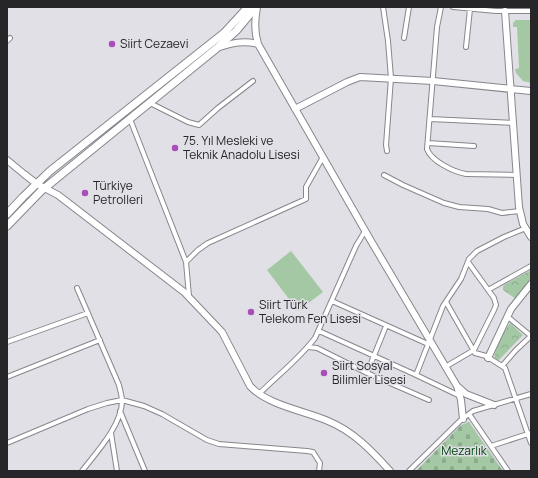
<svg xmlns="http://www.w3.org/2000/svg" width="538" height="478" viewBox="0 0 538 478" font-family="Manrope,sans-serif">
<defs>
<pattern id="forest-crowns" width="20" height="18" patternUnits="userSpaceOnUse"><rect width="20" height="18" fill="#a4c8a4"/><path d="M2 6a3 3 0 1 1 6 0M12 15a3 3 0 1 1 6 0" fill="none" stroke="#8dac8d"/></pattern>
<pattern id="cemetery-stones" width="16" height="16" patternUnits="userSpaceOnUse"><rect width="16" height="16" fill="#a4c8a4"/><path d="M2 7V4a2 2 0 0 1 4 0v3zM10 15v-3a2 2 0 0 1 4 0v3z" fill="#8dac8d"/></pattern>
</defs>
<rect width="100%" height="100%" fill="#e1e0e7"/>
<path fill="#a4c8a4" d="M516,20H531V83L523,81L516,73L515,69L519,68L517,27H513V23Z
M291,251L323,292L298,311L267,270Z"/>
<path fill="url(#forest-crowns)" d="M531,270V278L516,299L503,290V287L504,285Z
M510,323L523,335L498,361L494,357L500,338Z"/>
<path fill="url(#cemetery-stones)" d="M469,422L503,471H416L461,425Z"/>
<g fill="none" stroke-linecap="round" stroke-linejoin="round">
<g stroke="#87868c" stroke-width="6">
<path id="street" d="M383,7L388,41L391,78L386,145L387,151
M441,7L437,27L427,149C431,161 454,172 466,174L517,175
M453,7L496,11H531
M404,38L409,7
M7,41L10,38
M466,47L470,9
M150,103L188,122L199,125L218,108L253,81
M130,119L186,262
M430,119L513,123
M428,143L474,146
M384,175L403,185L444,203L459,207L488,209L502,213L520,211
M77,288L119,385C120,390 122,396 122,401C122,425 96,453 82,471
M488,290L531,266
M189,296L186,262L198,250L208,243L306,199V187L323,157
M332,301L428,344
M446,302L475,353L486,356L505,368L531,443
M508,317L531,336
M319,331L414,374L460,396
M7,342L88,313
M308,347L317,348L367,373L429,400
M502,366L516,350L531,336
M445,367L474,350L494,310L496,305L494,298L468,262
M367,373L386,326
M416,375L443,306L461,279L469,259L477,251L504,237L526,228
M7,377L100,340
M259,394C278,375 299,359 315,338L356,246L365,231
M120,411L145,471
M469,414L508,471
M111,433L117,471
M7,443L88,409L107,403L122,400L144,406L162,414L207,440L219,444L307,451L313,452L320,463L319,471
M491,446L531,433
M409,471L461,420L473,411L531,394"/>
</g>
<g stroke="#87868c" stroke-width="8">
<path id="secondary" d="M505,11L519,207L523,224L531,237
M258,44L371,241L457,386
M217,48C232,43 243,40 258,44C254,31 255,20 257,7
M295,109L347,82L360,77L433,81L531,91
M7,160L24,174L37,184L58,195L184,292L222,332L250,386C267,405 305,411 328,421C353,431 372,451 390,471
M488,358L511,309L531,284
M463,419L461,400L457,386L466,394L494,405"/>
</g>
<g stroke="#87868c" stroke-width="9">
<path id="highway" d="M7,214L23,197L50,171L224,33L248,7
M7,226L41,191L217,48L236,31L256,7"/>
</g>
<use href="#street" stroke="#fff" stroke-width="4"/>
<use href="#secondary" stroke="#fff" stroke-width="6"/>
<use href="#highway" stroke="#fff" stroke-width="7"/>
</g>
<g fill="#a84db9" stroke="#e1e0e7" stroke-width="1.5">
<circle cx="112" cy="44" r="4"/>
<circle cx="175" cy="148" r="4"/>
<circle cx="85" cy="193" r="4"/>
<circle cx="251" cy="312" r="4"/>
<circle cx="324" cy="373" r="4"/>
</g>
<g text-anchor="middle" stroke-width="3" stroke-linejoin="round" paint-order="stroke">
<g font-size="12" fill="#262528" stroke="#e1e0e7" text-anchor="start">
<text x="120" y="48">Siirt Cezaevi</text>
<text x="183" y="145">75. Yıl Mesleki ve<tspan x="183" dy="14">Teknik Anadolu Lisesi</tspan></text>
<text x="93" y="190">Türkiye<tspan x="93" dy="14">Petrolleri</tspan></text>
<text x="259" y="309">Siirt Türk<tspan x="259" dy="14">Telekom Fen Lisesi</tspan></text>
<text x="332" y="370">Siirt Sosyal<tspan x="332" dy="14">Bilimler Lisesi</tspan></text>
</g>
<g font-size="12" fill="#02450d" stroke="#e1e0e7">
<text x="464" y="455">Mezarlık</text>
</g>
</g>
<rect width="538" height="478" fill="none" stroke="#262528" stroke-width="16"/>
</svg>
